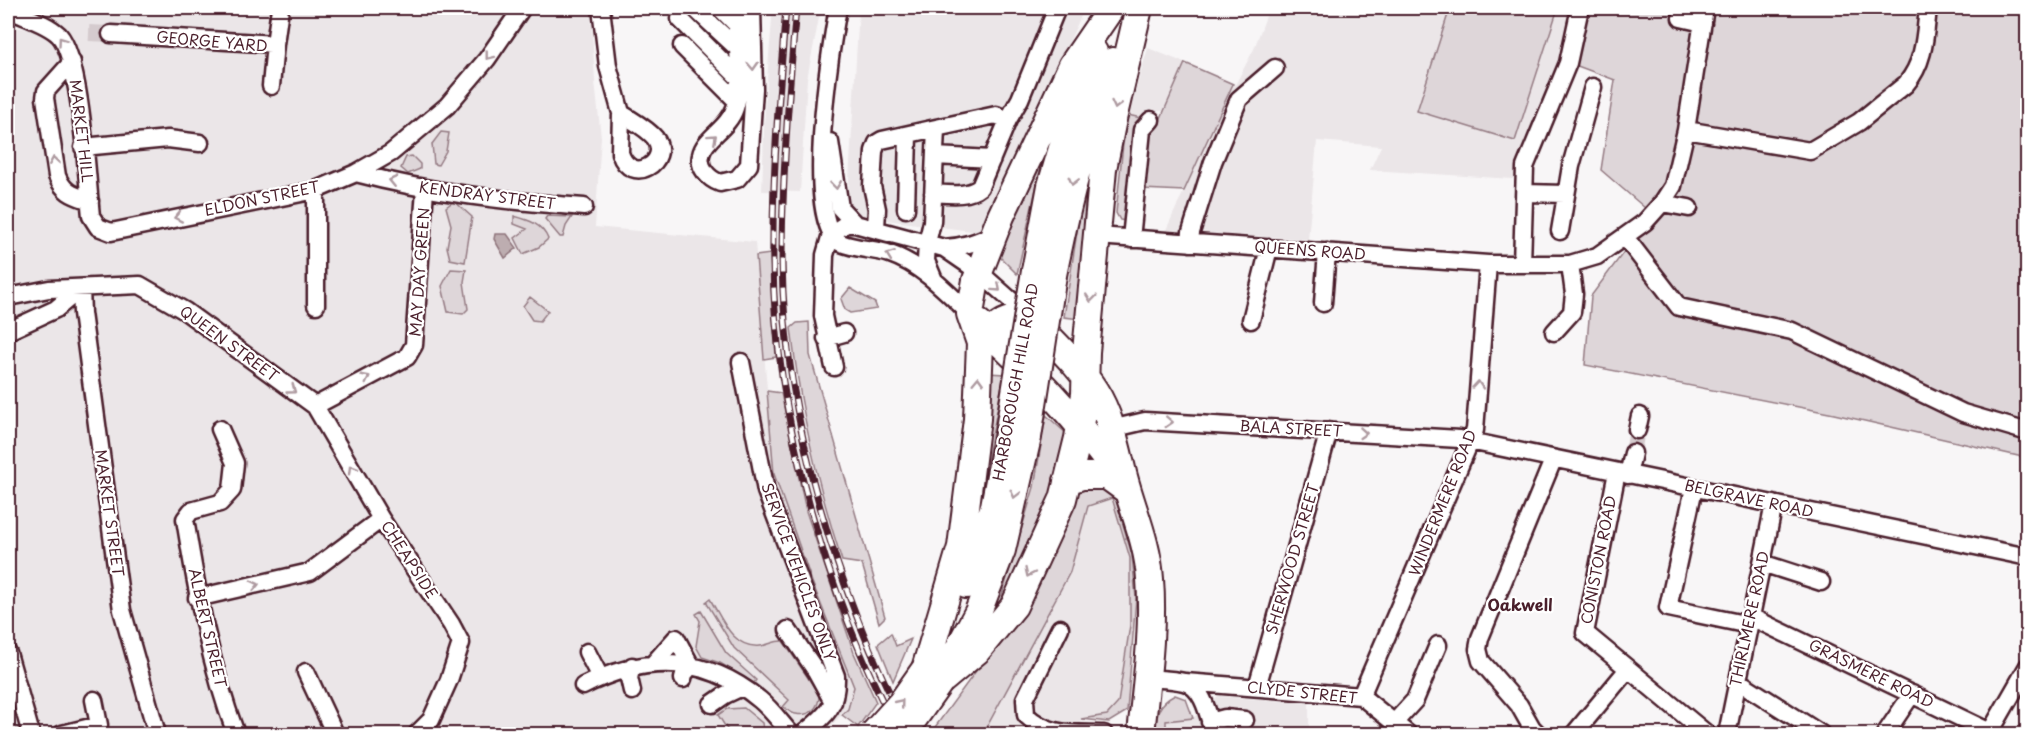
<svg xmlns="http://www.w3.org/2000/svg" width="2035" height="742" viewBox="0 0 2035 742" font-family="'Playpen Sans',sans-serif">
<rect width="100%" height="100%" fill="#f8f6f7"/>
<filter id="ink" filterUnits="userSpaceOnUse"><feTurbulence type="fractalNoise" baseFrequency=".0167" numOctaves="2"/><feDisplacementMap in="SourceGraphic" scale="12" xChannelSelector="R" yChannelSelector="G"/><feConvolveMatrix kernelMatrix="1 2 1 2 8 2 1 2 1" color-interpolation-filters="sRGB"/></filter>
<g filter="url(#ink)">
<path fill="#ebe6e8" d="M52,8H591L595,82L601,137L595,227L755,242L774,474L812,582L854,687L848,709L825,731L808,717L789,734H8V26L29,29Z
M773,8H823L819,18L807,79L800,192L762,191L765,103Z
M859,8H1085L979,232L847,215Z
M1269,8H1572L1559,58L1513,179L1370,170L1381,146L1317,141L1308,240L1166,230L1233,84L1235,85L1254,49Z
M1148,48L1185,63L1165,111H1150L1141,118L1128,115Z
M1113,497L1130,558V625L1118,703L1107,715L1081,719L1078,734H983L1070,572L1088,506Z
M1218,696L1309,703V734H1166V721L1193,718Z"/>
<path fill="#ded6d9" stroke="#947a82" stroke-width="1.5" d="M1450,8H1558L1515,141L1417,111Z
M1583,8H2027V458L1834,414L1585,365L1591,296L1652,214L1601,170L1615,80L1572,64Z
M1185,63L1233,84L1184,191L1142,189L1150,127L1161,118Z
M1128,115L1141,118L1137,124L1126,221L1120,220L1116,213L1123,144Z
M441,132L449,133L446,151L438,165L434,164L432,144Z
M1045,148L1017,274L999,256Z
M412,156L420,164V169L408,174L401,168L406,157Z
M1086,173L1080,319L1064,317Z
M454,201L472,217L465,262L450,259L447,247L451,225L446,207Z
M514,216C529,220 542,224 548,239L539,247L523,254L515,238L527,229L514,224Z
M547,216L572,217L566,226L563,237H560L545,219Z
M770,254L776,357L764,359L756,256Z
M451,269L466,270L464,282L468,309L463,314L448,312L442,286Z
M850,288L875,303L877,309L850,313L845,310L841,299Z
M530,297L548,311L540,321L532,320L523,306Z
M809,322L810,355L885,617L879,623L862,564L842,561C817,484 800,408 791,328L797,323Z
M988,373L1004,374L975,524Z
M767,391L781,393L806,511L854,653L876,702L858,727L842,715L848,709L854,687L812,582L774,474Z
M1046,415L1068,435L1049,506L999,605L1034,487Z
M1076,487H1100L1109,490L1113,497H1115L1132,555L1136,598L1127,711L1109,722L1081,719L1107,715L1118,703L1130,625V558L1112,498L1088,506L1070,572L983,734H930L1030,597Z
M710,599C722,619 733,649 760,646C769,645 776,640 783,641L819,694C820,707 810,717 796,714C792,714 787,709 783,707L789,700L734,648L706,602Z
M701,611L726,653L756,680L754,683L720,663L702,657L696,646L700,621L696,614Z
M891,633L896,646L911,639L893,681L878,644Z
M1175,695L1186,699L1193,718L1166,721V734H1155C1157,715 1156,705 1175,695Z
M744,708L762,723L764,734H730L718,715L727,709Z"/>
<path fill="#bdadb0" stroke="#8f747b" stroke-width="1.5" d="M495,234H507L517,248L505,258L494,239Z"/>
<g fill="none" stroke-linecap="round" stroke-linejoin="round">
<path stroke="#d5cbce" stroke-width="16" stroke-dasharray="16 8" stroke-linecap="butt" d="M89,33L111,34
M1633,453L1637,430"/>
<g stroke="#4a1f2b" stroke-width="21">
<path id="minor" d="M601,8L608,66L621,113
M694,8L737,48
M720,8L736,24
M737,8C735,36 744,84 735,108C728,129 704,138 701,155C698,168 709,179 720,183L737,179L749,165L754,89L752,8
M838,8C831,45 802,225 841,243C855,249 875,249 890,254C922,265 946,291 970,314
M14,12C28,18 48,24 59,35C81,59 87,179 91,216L98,227L111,232L316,190L356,173L391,153L447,106L487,59L522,8
M1681,18L1703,23
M680,19L738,77
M111,34L275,44L271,86
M275,44L280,8
M682,46L737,101
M72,62L46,91L45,98L57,176C64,193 73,195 90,201
M621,113C631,120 647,128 655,138C672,161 631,187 620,153Z
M1008,120L1020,99L1057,8
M1686,130L1810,151L1859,122L1906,84C1925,62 1925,35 1928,8
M830,142L840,208L855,224
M83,147L168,139L200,143
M935,156L992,159
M356,173C431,193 507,201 584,207
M933,193C949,194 968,197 980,187L1008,120L996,115L936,128
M1525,193L1565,194
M1662,203L1689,208
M906,209L908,135
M876,228L877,209L872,186L874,151L877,143L882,140L936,128L932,222L927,243L926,261L934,280
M1560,231L1571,166L1593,87
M831,234L846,224H855L944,248L979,272L1032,319
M831,234L825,255L823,316L834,367
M1097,236L1488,264H1570L1597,256L1645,222L1662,203L1673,186L1686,130L1705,8
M1625,237L1679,307L1792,331L1963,413L2028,432
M1131,239L1142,130L1151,120
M1190,243L1191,232L1213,162L1239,99L1275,68
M944,248C964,247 977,242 994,234
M1522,264L1525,167L1568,63L1580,8
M81,288L82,313L122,610L157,734
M8,297L49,289L140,285L185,311L315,406L381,519L451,624L461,643L449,680L431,720L417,734
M1323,303L1327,252
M316,305V190
M1251,320L1269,248
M8,331L56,309L81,288
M1554,332L1572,312L1574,294L1570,264
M826,338L844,333
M741,362L766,491L836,676C837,708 826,715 803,734
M315,406L407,357L414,345L425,189
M220,429L235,463L232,490L220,503L191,511L185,519C197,592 210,665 236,734
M1637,430L1640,416
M1110,437L1111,429L1145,421L1460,439L2028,557
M1617,472L1585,633L1707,734
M1628,475L1633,453
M1694,488L1668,608L1749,625
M1762,563L1821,582
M197,598L310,572L381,519
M1751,617L1990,732
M1060,628L1025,699L1026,715C1048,737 1075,733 1104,734
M788,630L816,671L833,702
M587,652L600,677
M8,653L31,734
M653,664L676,638L691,666L684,674L683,679
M306,672L335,734
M1146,678C1158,679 1173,679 1184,682C1204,687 1209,718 1214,734
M1738,681L1821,734
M1185,682L1361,696L1408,734
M583,686C644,655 705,654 760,700C772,710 781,723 791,734
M1257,687L1329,431
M632,691L629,678L632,666
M1361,696L1475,430L1488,264
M712,704L725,695L742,687
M1210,722L1225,718L1245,720
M1394,723L1415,700L1438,645
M62,734L99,725L94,700
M1538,734L1532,728L1519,705L1481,661L1478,649L1480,638L1553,460
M1574,734L1628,669
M1727,734L1774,504
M1885,734L1912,694
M1989,734L2028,666"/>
</g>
<g stroke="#4a1f2b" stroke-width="30">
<path id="highway" d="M1035,271L1051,186L1075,104L1094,52
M1053,275C1068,201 1085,130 1113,61
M979,323C1030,371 1080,420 1119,478
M980,343C998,325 1005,316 1032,319C1054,343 1078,364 1095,391C1111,416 1117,449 1124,477C1133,511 1148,544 1150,579C1154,631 1146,683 1141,734
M1067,481L1082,476H1107L1125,489
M966,585L994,506L1009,429
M948,668L978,612L1002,550L1028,437
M925,669L961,547L977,419L980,343L970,314L976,280L1001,216L1072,65L1109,11
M940,682L977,651L1014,606L1063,499L1078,438L1085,394L1086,352L1103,169L1113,119L1139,8"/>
</g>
<use href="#minor" stroke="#fff" stroke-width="16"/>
<use href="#highway" stroke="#fff" stroke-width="26"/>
<g stroke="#4a1f2b" stroke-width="7">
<path id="rail" d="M786,8C779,92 772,177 773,261C774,416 827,598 899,734
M796,8C789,91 782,177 782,261C784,420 837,594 910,734"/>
</g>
<use href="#rail" stroke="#fff" stroke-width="4.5" stroke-dasharray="14" stroke-linecap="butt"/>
<g stroke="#4a1f2b" stroke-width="30" stroke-linecap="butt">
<path id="highway-bridge" d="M1009,429L1035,271
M1028,437L1053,275
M873,734L901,703L925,669
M903,734L940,682"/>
</g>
<use href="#highway-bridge" stroke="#fff" stroke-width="26"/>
</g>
<defs><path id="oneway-chevron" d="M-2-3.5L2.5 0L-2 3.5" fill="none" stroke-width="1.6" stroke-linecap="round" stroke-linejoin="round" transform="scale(1.5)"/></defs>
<g stroke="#ae9aa0">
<use href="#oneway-chevron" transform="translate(62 41) rotate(-126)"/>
<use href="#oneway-chevron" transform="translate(489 56) rotate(128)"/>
<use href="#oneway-chevron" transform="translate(753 66) rotate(87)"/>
<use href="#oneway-chevron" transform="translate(1116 105) rotate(103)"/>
<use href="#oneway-chevron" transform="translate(713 138) rotate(-42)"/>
<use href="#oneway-chevron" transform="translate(54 161) rotate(-99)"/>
<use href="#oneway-chevron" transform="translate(393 181) rotate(-167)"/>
<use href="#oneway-chevron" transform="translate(1073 181) rotate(104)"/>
<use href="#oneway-chevron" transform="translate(836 185) rotate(83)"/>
<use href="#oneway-chevron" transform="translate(178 217) rotate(169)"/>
<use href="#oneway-chevron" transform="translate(890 255) rotate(-159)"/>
<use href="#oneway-chevron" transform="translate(997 288) rotate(42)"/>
<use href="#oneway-chevron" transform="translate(1091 298) rotate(96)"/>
<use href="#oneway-chevron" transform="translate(366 378) rotate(-27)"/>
<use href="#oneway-chevron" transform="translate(978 381) rotate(-88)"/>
<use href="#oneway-chevron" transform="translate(1478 385) rotate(-85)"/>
<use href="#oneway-chevron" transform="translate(292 390) rotate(36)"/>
<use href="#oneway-chevron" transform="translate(1169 422) rotate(3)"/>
<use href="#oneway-chevron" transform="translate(1363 433) rotate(4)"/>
<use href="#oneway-chevron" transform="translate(352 469) rotate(-121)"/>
<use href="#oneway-chevron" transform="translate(1015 494) rotate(104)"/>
<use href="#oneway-chevron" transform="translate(1029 573) rotate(115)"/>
<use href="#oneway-chevron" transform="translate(255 585) rotate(-13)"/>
<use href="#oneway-chevron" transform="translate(900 703) rotate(-51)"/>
</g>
</g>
<g text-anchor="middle" stroke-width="4.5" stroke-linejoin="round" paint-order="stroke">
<g font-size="15" fill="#4a1f2b" stroke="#fff">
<text transform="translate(212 42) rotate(5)" y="5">GEORGE YARD</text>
<text transform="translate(81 131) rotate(83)" y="5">MARKET HILL</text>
<text transform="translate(487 196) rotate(7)" y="5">KENDRAY STREET</text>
<text transform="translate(262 199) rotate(-12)" y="5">ELDON STREET</text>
<text transform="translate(1310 251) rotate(4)" y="5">QUEENS ROAD</text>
<text transform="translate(420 272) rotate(-86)" y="5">MAY DAY GREEN</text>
<text transform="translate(229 344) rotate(36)" y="5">QUEEN STREET</text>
<text transform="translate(1016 382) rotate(-80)" y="5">HARBOROUGH HILL ROAD</text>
<text transform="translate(1291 429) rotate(3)" y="5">BALA STREET</text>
<text transform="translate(1749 499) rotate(12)" y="5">BELGRAVE ROAD</text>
<text transform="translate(1443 503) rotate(-68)" y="5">WINDERMERE ROAD</text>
<text transform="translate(109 513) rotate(82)" y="5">MARKET STREET</text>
<text transform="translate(1293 559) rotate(-74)" y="5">SHERWOOD STREET</text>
<text transform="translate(409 560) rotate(57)" y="5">CHEAPSIDE</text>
<text transform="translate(1599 560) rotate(-79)" y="5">CONISTON ROAD</text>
<text transform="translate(798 572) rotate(70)" y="5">SERVICE VEHICLES ONLY</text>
<text transform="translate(1750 619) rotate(-78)" y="5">THIRLMERE ROAD</text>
<text transform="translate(207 628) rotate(77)" y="5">ALBERT STREET</text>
<text transform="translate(1871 674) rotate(26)" y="5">GRASMERE ROAD</text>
<text transform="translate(1302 693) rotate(6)" y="5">CLYDE STREET</text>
</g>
<g font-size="16" font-weight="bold" fill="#4a1f2b" stroke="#fff">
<text x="1520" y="611">Oakwell</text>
</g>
</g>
<rect width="2035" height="742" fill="none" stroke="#fff" stroke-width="30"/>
<rect x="15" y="15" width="2005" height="712" fill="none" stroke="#4a1f2b" stroke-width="2" filter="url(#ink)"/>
</svg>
